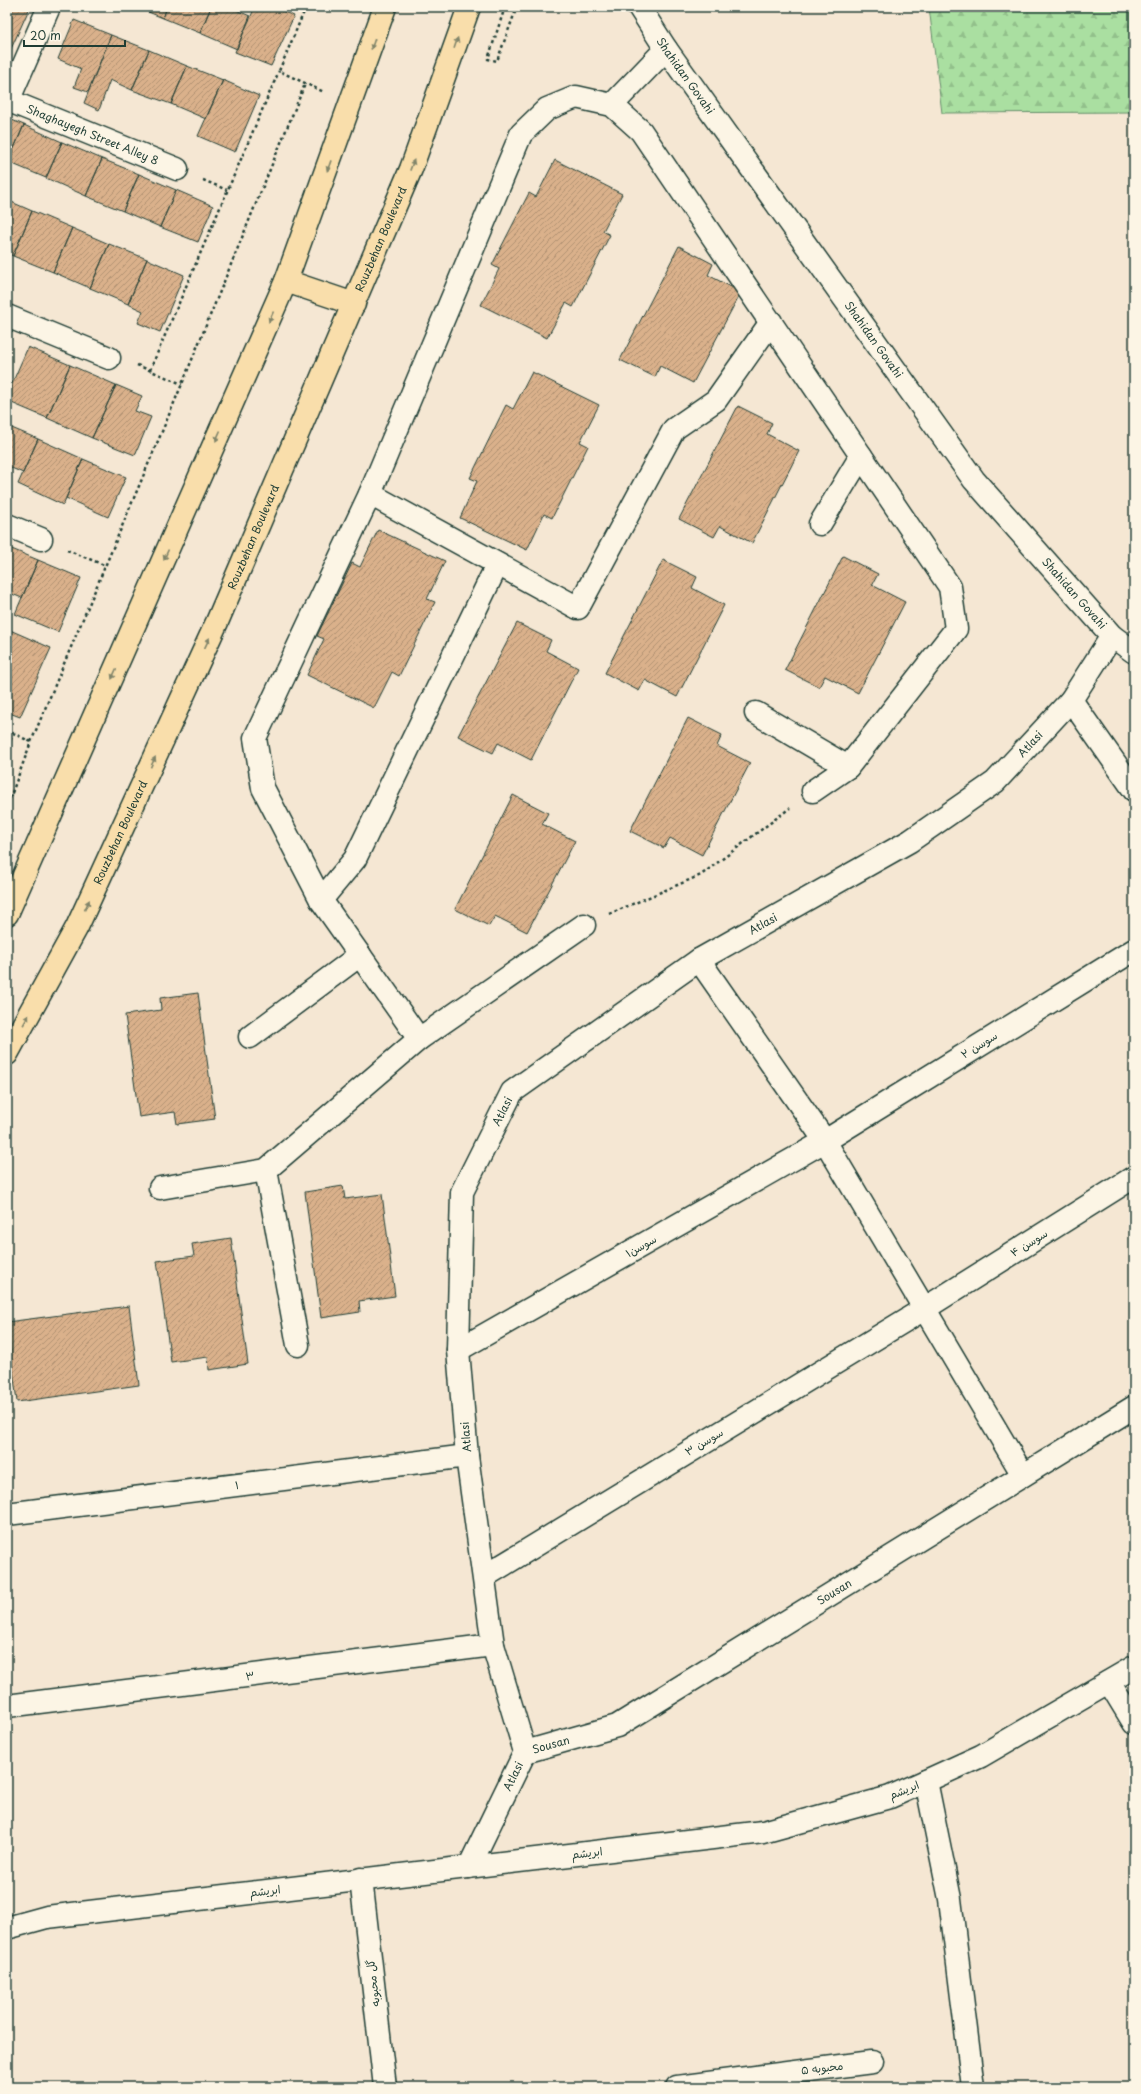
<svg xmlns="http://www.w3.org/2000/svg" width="1141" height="2094" viewBox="0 0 1141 2094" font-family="'Playpen Sans','Playpen Sans Arabic',sans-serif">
<defs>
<pattern id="forest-firs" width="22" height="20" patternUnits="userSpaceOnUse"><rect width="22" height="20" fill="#aadfa1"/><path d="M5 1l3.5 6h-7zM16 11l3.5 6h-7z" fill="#92c08b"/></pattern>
<pattern id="building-hatch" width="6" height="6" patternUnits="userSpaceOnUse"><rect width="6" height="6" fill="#dab18b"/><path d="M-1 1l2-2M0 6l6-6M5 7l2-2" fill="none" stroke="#b09172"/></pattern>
</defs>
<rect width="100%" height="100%" fill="#f5e7d3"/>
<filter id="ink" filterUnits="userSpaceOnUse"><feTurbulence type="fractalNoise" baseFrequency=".025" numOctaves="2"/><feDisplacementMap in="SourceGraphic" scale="8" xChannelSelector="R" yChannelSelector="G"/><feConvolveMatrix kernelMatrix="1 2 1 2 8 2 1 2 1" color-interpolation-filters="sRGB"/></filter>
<g filter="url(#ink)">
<path fill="url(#forest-firs)" stroke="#648e6a" d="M929,7H1134V112L942,113Z"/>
<path fill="url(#building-hatch)" stroke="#1f3d34" d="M7,7H30L10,51L7,50Z
M136,7H167L163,18Z
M167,7H211L200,33L163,18Z
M211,7H229L250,16L237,49L200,33Z
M255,7H272L294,16L271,66L235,52Z
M74,20L111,35L88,92L74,87L81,69L58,59Z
M111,35L149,50L132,90L110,80L99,110L84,103Z
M149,50L187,66L171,104L132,90Z
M187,66L223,80L206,119L171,104Z
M223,80L259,96L235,152L198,136Z
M7,118L24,125L8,162H7Z
M24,125L62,142L46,178L8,162Z
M62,142L102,159L86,196L46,178Z
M102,159L139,174L123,211L86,196Z
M555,160L622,194L603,231L610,235L573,307L566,303L547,338L481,305L499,269L492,265L529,193L536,197Z
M139,174L176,190L160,227L123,211Z
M176,190L213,206L198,242L160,227Z
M7,200L32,211L13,256L7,253Z
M32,211L72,228L53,272L13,256Z
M72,228L109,244L90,288L53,272Z
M109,244L147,259L128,304L90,288Z
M679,246L713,264L708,275L741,292L693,383L660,366L655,377L620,360Z
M147,259L184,275L160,332L138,323L143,311L128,304Z
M28,347L70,365L47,418L7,401V395Z
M70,365L116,385L92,438L47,418Z
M532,372L599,405L580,442L588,446L552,518L544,514L527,550L460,518L477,481L470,478L506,405L513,409Z
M116,385L142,396L135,411L151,417L135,455L92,438Z
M738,406L772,423L767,434L799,451L752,543L720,526L714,537L679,519Z
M7,426L38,439L23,473L7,466Z
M38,439L83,459L63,505L18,484Z
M83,459L126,477L108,517L66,498Z
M378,530L445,561L427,599L435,602L399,676L392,672L374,708L307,675L324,639L317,636L352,563L360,567Z
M7,547L38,560L22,598L7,592Z
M843,556L878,574L872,585L905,602L858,693L825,676L819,687L785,670Z
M38,560L81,578L58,632L15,614Z
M663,560L697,577L692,588L724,605L677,697L645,680L639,691L605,673Z
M517,623L551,640L546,651L578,668L531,760L498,743L493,753L458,736Z
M10,630L51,648L20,717L7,712V636Z
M688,718L722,735L717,746L750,763L702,855L670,838L664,848L630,831Z
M7,735L12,738L7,751Z
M513,795L548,813L542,824L575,841L527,932L495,916L489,926L455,909Z
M198,993L215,1119L177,1124L175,1112L139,1117L125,1015L161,1010L160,998Z
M343,1186L345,1199L382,1194L395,1296L359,1301L360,1312L321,1318L305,1192Z
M231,1238L248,1364L209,1370L208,1357L171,1362L157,1261L194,1256L192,1244Z
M129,1306L139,1385L17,1402L7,1322Z"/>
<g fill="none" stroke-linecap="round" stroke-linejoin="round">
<g stroke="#1f3d34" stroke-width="25">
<g id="minor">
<path id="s1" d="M639,7L666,49L974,480L1112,636L1134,652"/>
<path id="s2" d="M7,100L177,169"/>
<path d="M8,101L49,7"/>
<path d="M612,105L666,49"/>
<path d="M7,316L109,358"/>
<path d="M370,494L578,608L674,429L716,400L771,322"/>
<path d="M820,524L861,456"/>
<path d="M7,525L41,539"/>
<path d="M1071,700L1134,790"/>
<path d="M756,713L848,767"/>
<path d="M321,900L355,859L497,565"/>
<path d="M699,960L825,1141L1023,1475"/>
<path d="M250,1037L360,955"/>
<path d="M419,1039L584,925"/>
<path d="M266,1170L298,1345"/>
<path d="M160,1188L266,1170L419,1039L321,900L263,788L255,738L370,494L521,134L547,109L576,97L612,105L641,131L950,587L956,629L848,767L813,791"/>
<path d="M458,1350L825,1141L1134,950"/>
<path d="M7,1514L467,1456"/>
<path d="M485,1576L924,1309L1134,1177"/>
<path d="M1109,1682L1134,1723"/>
<path d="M7,1706L493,1645"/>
<path id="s3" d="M525,1752L617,1726L1134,1407"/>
<path d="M926,1781L950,1899L973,2087"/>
<path id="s4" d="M469,1867L525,1752L493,1645L467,1456L458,1350L462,1192L512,1092L699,960L910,841L995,782L1071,700L1112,636"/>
<path d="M361,1879L385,2087"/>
<path d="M7,1928L47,1917L763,1832L890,1797L926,1781L981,1756L1134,1667"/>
<path d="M677,2087L872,2062"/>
</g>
</g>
<g stroke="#1f3d34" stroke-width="25">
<g id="major">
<path d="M286,281L354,304"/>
<path d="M7,914L286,281L385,7"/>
<path id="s5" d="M7,1054L77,927L217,622L411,169L469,7"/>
</g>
</g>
<path stroke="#1f3d34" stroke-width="2.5" stroke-dasharray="3 3" stroke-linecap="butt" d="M293,7L304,12
M306,7L279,71L324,92
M505,7L488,59L497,61L517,7
M203,180L227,190
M137,365L182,384
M150,370L279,71
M67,550L104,565
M7,730L31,742L7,806
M31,742L182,384L305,84
M609,914L701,875L790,808"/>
<use href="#minor" stroke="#fcf5e5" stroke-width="22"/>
<use href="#major" stroke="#f9deab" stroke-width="22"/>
</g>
<defs><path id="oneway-solid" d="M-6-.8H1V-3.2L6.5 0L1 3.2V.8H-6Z"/></defs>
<g fill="#81856a">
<use href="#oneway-solid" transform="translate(456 43) rotate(-71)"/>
<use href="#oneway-solid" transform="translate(373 44) rotate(109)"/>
<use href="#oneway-solid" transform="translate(412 165) rotate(-69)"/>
<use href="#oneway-solid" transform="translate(329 166) rotate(110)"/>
<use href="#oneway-solid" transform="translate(271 317) rotate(114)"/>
<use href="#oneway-solid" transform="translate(218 436) rotate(114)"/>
<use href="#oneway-solid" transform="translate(166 555) rotate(114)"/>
<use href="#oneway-solid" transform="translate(207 643) rotate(-65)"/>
<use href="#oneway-solid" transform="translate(114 674) rotate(114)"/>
<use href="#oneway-solid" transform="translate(153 762) rotate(-65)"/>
<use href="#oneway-solid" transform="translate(87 905) rotate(-65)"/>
<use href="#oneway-solid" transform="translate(26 1020) rotate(-61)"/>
</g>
</g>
<g text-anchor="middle" stroke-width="3" stroke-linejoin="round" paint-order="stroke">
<g font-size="11" fill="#1f3d34" stroke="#fcf5e5">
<text dy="4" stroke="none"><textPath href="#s1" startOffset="83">Shahidan Govahi</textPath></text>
<text dy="4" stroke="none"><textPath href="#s2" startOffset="92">Shaghayegh Street Alley 8</textPath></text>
<text dy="4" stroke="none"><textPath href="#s5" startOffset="897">Rouzbehan Boulevard</textPath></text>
<text dy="4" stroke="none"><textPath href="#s1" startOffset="407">Shahidan Govahi</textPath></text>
<text dy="4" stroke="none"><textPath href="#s5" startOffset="573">Rouzbehan Boulevard</textPath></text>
<text dy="4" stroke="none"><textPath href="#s1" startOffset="731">Shahidan Govahi</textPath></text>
<text dy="4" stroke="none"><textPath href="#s4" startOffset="1433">Atlasi</textPath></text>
<text dy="4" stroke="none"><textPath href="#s5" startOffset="249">Rouzbehan Boulevard</textPath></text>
<text dy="4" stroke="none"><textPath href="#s4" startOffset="1109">Atlasi</textPath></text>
<text transform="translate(979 1045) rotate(-32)" y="4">سوسن ۲</text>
<text dy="4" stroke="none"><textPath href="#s4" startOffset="785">Atlasi</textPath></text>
<text transform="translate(1029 1243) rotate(-32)" y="4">سوسن ۴</text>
<text transform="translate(641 1246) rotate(-30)" y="4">سوسن۱</text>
<text transform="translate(466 1437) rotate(-95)" y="4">Atlasi</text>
<text transform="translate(704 1442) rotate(-31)" y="4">سوسن ۳</text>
<text transform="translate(237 1485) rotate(-7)" y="4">۱</text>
<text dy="4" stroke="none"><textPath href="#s3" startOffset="351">Sousan</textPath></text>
<text transform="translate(250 1676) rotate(-7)" y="4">۳</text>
<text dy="4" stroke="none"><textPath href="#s3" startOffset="27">Sousan</textPath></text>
<text dy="4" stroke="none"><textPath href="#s4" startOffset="101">Atlasi</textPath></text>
<text transform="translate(904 1790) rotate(-22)" y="4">ابریشم</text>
<text transform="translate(587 1853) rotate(-7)" y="4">ابریشم</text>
<text transform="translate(265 1891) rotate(-7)" y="4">ابریشم</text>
<text transform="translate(373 1983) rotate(-97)" y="4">گل محبوبه</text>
<text transform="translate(822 2068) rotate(-7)" y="4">محبوبه ۵</text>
</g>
</g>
<rect width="1141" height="2094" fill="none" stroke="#fcf5e5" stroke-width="24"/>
<rect x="12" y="12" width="1117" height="2070" fill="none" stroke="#1f3d34" stroke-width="1.5" filter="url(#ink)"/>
<path d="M24 40v6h101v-6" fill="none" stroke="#1f3d34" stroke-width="2"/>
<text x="30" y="40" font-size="12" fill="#1f3d34" stroke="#fcf5e5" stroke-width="3" paint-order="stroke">20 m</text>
</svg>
